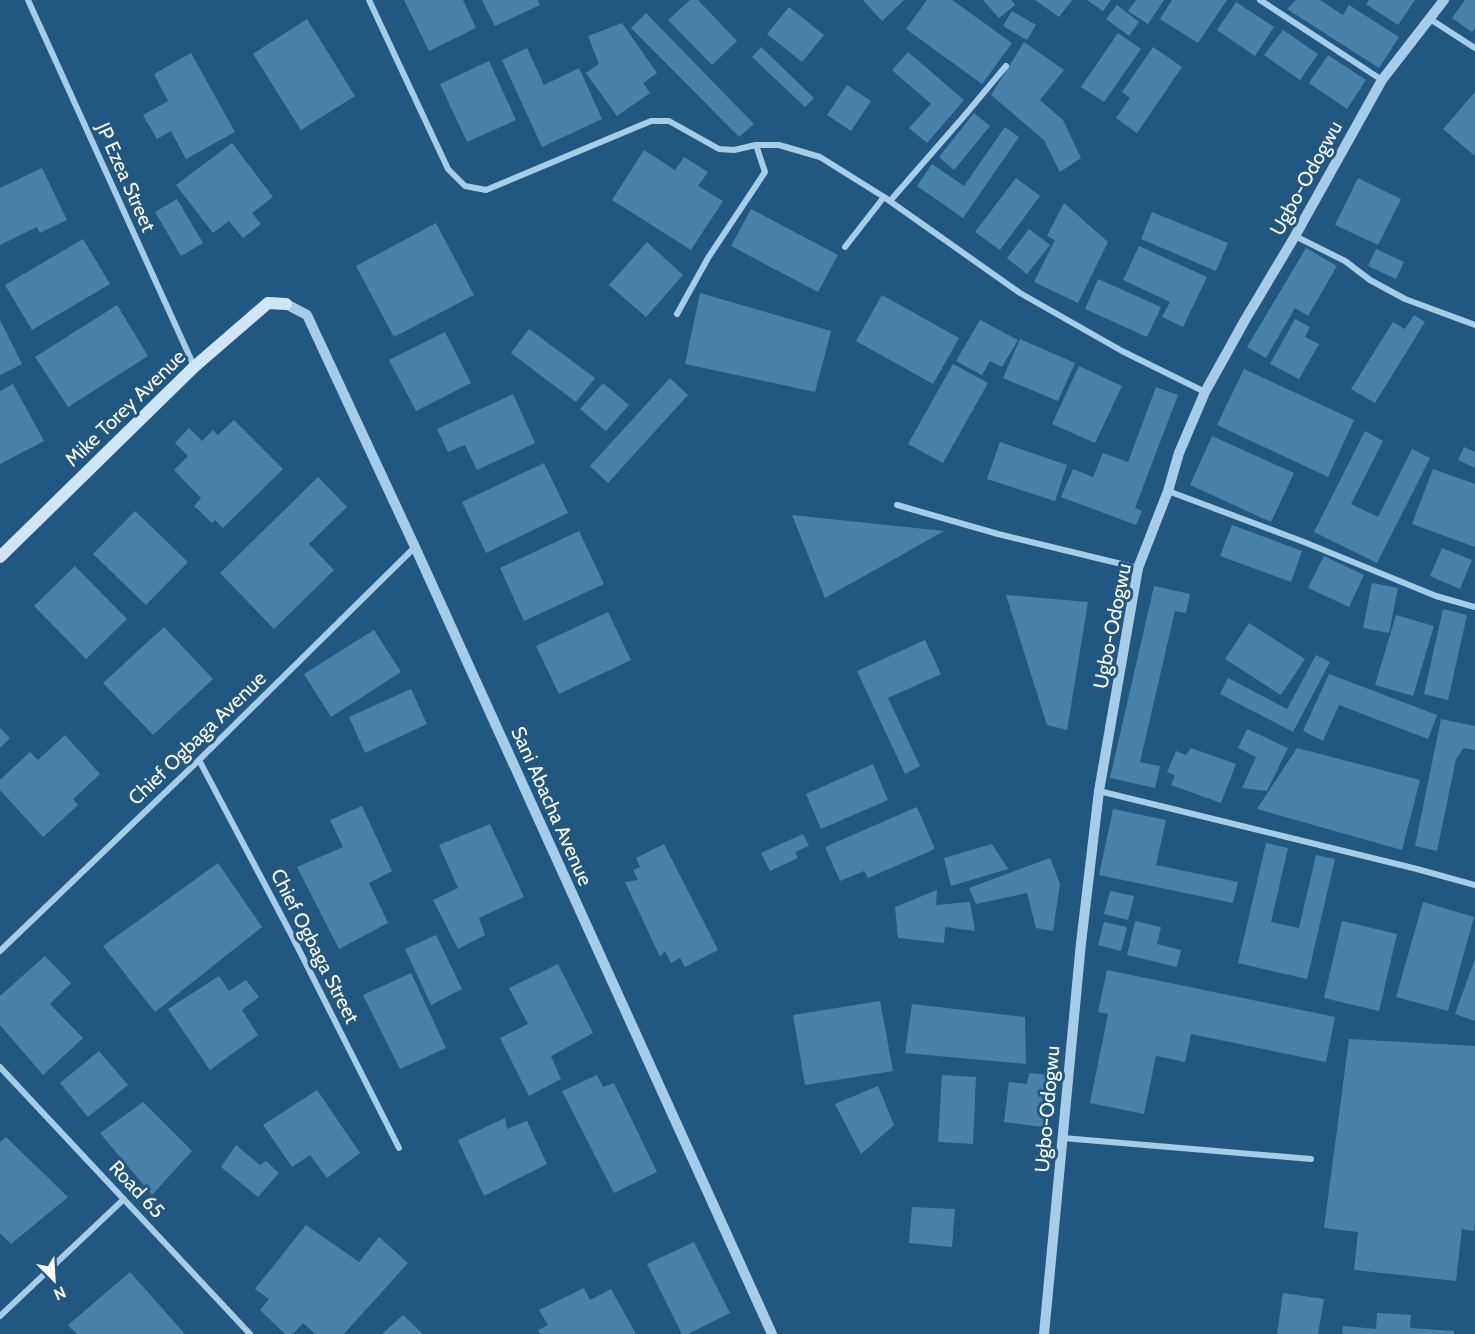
<svg xmlns="http://www.w3.org/2000/svg" width="1475" height="1334" viewBox="0 0 1475 1334" font-family="Cabin,sans-serif">
<rect width="100%" height="100%" fill="#205881"/>
<path fill="#4882ab" d="M404,0H463L476,28L429,51Z
M482,0H538L540,5L495,26Z
M690,0H698L737,41L712,65L668,20Z
M863,0H904L882,21Z
M927,0H952L1012,43L982,84L906,29Z
M983,0H1011L1015,5L999,18Z
M1035,0H1072L1059,17Z
M1087,0H1111L1103,11Z
M1136,0H1164L1148,24L1128,11Z
M1172,0H1227L1198,43L1160,19Z
M1296,0H1320L1343,15L1349,5L1399,37L1379,68L1287,9Z
M1369,0H1415L1398,25L1366,4Z
M1465,0H1475V28L1472,32L1452,18Z
M1236,2L1274,27L1255,56L1217,30Z
M1117,5L1139,22L1129,36L1106,19Z
M789,7L824,35L802,62L767,34Z
M1012,11L1036,25L1027,40L1003,26Z
M646,13L754,124L739,137L631,28Z
M307,19L355,96L301,130L253,54Z
M622,23L657,73L643,83L650,93L617,116L586,73L599,64L588,36Z
M1283,30L1318,54L1300,80L1264,55Z
M1118,33L1141,49L1104,102L1081,87Z
M1024,42L1064,70L1040,100L1063,120L1081,158L1060,172L1044,140L991,95Z
M761,47L814,98L805,107L752,57Z
M1153,47L1182,67L1137,133L1116,118L1130,98L1122,92Z
M527,48L544,85L579,68L602,119L542,147L502,60Z
M908,52L964,100L927,143L909,128L931,104L892,70Z
M191,53L235,132L186,159L171,131L157,139L143,115L168,101L154,74Z
M1328,55L1366,80L1347,109L1309,83Z
M489,61L516,120L467,142L440,84Z
M847,85L871,101L851,131L827,115Z
M1475,92V156L1443,129Z
M974,113L990,126L954,170L939,157Z
M1005,127L1019,137L963,218L917,186L932,164L964,186Z
M232,143L273,197L252,213L261,224L243,238L229,221L213,233L176,185Z
M644,150L675,170L684,157L708,172L698,186L723,201L691,250L612,200Z
M42,168L67,220L40,233L37,227L0,245V188Z
M1016,178L1040,196L1000,250L975,232Z
M1358,178L1401,199L1378,245L1335,225Z
M177,199L203,243L181,256L155,212Z
M1064,203L1108,242L1078,303L1034,282L1055,240L1047,236Z
M751,209L838,255L818,292L731,246Z
M1152,212L1228,243L1216,271L1141,239Z
M436,223L474,295L394,337L356,266Z
M1029,229L1050,245L1027,274L1007,258Z
M83,239L110,284L32,330L5,285Z
M647,242L683,275L646,317L609,285Z
M1139,246L1207,277L1183,327L1162,317L1170,302L1123,280Z
M1306,248L1337,266L1308,316L1295,308L1266,358L1247,347Z
M1376,249L1404,262L1396,279L1368,266Z
M1098,279L1161,307L1147,337L1085,309Z
M700,293L831,331L815,392L685,364Z
M882,295L959,338L933,384L856,341Z
M117,305L148,356L68,407L35,357Z
M1414,315L1425,322L1375,403L1351,389L1393,322L1405,329Z
M1295,319L1310,327L1305,337L1319,344L1299,379L1270,364Z
M0,320L22,364L0,375Z
M980,320L1018,340L1002,367L990,361L982,375L956,361Z
M529,329L595,378L576,402L511,353Z
M445,332L471,383L416,411L389,360Z
M1020,339L1075,363L1058,401L1003,378Z
M953,364L988,383L943,463L908,444Z
M1079,366L1122,386L1095,443L1052,424Z
M1244,369L1354,420L1328,477L1217,425Z
M670,378L688,395L608,483L590,466Z
M603,383L629,405L606,431L580,409Z
M13,384L44,441L0,464V391Z
M1156,387L1178,395L1135,508L1142,511L1136,525L1061,497L1073,469L1093,477L1103,453L1128,462Z
M513,394L535,443L477,470L465,445L448,452L437,429Z
M234,420L283,469L223,528L215,520L212,523L194,506L201,498L174,470L188,456L175,443L189,428L202,441L213,430L218,435Z
M1365,431L1383,441L1351,504L1378,517L1412,449L1430,458L1377,563L1314,532Z
M1212,436L1294,473L1271,522L1190,485Z
M1000,442L1067,465L1055,501L987,479Z
M1464,447L1475,452V468L1458,460Z
M544,463L568,513L486,553L462,502Z
M1433,469L1475,484V547L1412,524Z
M318,477L347,507L309,544L334,570L274,629L220,573Z
M135,511L188,562L146,605L93,554Z
M792,515L944,531L825,598Z
M1232,525L1302,551L1291,582L1220,556Z
M579,531L604,584L524,621L500,568Z
M1442,548L1472,560L1460,589L1430,576Z
M1324,556L1364,575L1349,607L1308,588Z
M75,566L127,619L86,659L34,606Z
M1372,583L1398,588L1389,633L1363,628Z
M1154,586L1190,594L1186,613L1175,611L1140,762L1160,766L1155,788L1110,778Z
M1006,595L1088,602L1067,730L1047,725Z
M1443,609L1467,615L1448,700L1424,694Z
M608,612L631,660L559,694L536,646Z
M1396,615L1434,626L1413,696L1375,685Z
M1249,623L1305,659L1281,695L1225,659Z
M164,627L213,679L153,735L103,683Z
M374,630L401,672L331,717L304,674Z
M925,640L941,674L888,698L920,766L905,774L857,671Z
M1316,655L1330,662L1293,732L1220,694L1228,678L1287,709Z
M1329,674L1437,715L1428,739L1339,705L1323,741L1303,731Z
M411,689L427,724L365,753L349,717Z
M1441,719L1475,726V750L1464,748L1456,759L1437,851L1415,846Z
M0,728L10,738L0,748Z
M1247,729L1288,748L1267,791L1242,788L1256,757L1238,748Z
M65,735L100,774L73,799L78,805L43,837L0,790V780L30,752L38,760Z
M1191,748L1236,764L1221,803L1171,785L1175,775L1167,772L1176,751L1186,755Z
M1297,748L1420,780L1402,850L1257,809Z
M873,764L888,800L821,829L806,794Z
M362,806L392,871L369,883L388,923L339,949L297,867L343,847L330,820Z
M917,807L935,849L868,878L864,871L840,881L825,847Z
M1113,809L1166,820L1156,865L1238,882L1233,903L1099,875Z
M490,824L524,897L479,918L485,935L458,949L433,900L458,888L439,845Z
M803,834L809,846L795,852L798,858L770,871L761,853Z
M1266,843L1288,848L1271,922L1299,928L1316,855L1335,859L1307,979L1238,963Z
M664,844L718,950L685,967L680,958L671,963L665,951L660,957L625,882L638,880L633,870L640,867L636,858Z
M992,844L1008,869L951,886L944,858Z
M1050,858L1060,884L1053,931L1036,928L1027,893L976,904L969,888Z
M218,863L262,927L155,1012L103,946Z
M937,890L936,905L970,902L975,931L945,927L944,943L898,938L895,907Z
M1110,891L1134,896L1128,920L1104,914Z
M1423,902L1474,917L1448,1011L1396,997Z
M1135,921L1161,927L1157,944L1181,950L1177,967L1127,955Z
M1342,921L1397,934L1379,1011L1324,998Z
M1104,922L1127,927L1121,951L1098,945Z
M436,935L462,989L431,1005L405,949Z
M45,956L71,983L50,1004L83,1038L43,1075L0,1025V996Z
M1475,959V1021L1455,1014Z
M558,964L593,1033L551,1056L561,1079L529,1096L500,1038L528,1024L509,988Z
M1107,970L1335,1017L1326,1062L1191,1034L1185,1062L1156,1056L1144,1114L1090,1103L1108,1014L1098,1012Z
M411,973L446,1048L400,1069L363,995Z
M219,976L229,991L246,980L259,997L242,1010L258,1035L210,1070L168,1009Z
M880,1001L893,1071L805,1085L793,1015Z
M912,1004L1025,1017L1026,1064L905,1053Z
M1349,1039L1475,1046V1222L1474,1231L1462,1229L1456,1281L1354,1270L1358,1232L1324,1228Z
M99,1051L128,1085L88,1117L60,1083Z
M1029,1073L1050,1075L1043,1127L1004,1122L1009,1082L1027,1084Z
M597,1075L603,1087L614,1083L657,1172L614,1193L562,1091Z
M942,1075L976,1077L973,1144L938,1142Z
M878,1086L894,1125L861,1154L835,1104Z
M317,1090L360,1153L327,1178L310,1155L292,1167L263,1125Z
M143,1102L192,1151L152,1195L100,1133Z
M505,1118L507,1129L527,1121L547,1164L484,1196L458,1140Z
M6,1137L68,1197L11,1244L0,1233V1142Z
M236,1145L260,1165L266,1161L279,1173L258,1197L221,1167Z
M912,1207L955,1209L952,1247L909,1243Z
M306,1225L359,1262L379,1237L408,1263L344,1334H315L303,1323L293,1334H285L260,1310L269,1299L255,1289Z
M694,1242L730,1313L688,1334H682L647,1264Z
M130,1272L185,1334H77L68,1325Z
M584,1288L590,1300L611,1289L636,1334H540L538,1330L548,1325L539,1310Z
M1283,1293L1324,1299L1318,1334H1277Z
M1377,1313L1411,1315L1410,1328L1454,1331V1334H1342L1343,1326L1376,1329Z
M403,1315L423,1334H382Z"/>
<g fill="none" stroke-linecap="round" stroke-linejoin="round">
<path stroke="#a6cde8" stroke-width="6" d="M28,0L194,366
M369,0L448,169L465,186L486,190L651,121H669L719,149L734,150L756,145H779L820,157L884,197L1020,293L1122,351L1205,392
M1260,0L1382,80
M1430,19L1475,48
M890,201L965,115L1006,66
M1295,236L1345,261L1370,280L1405,299L1475,325
M845,247L884,197
M677,314L708,258L765,172L756,145
M1168,491L1304,542L1436,596L1475,607
M897,505L998,534L1138,568
M199,760L291,934L399,1148
M1099,791L1417,869L1475,885
M0,951L199,760L415,547
M0,1067L250,1334
M1063,1138L1311,1159
M0,1316L124,1199"/>
<path stroke="#a6cde8" stroke-width="10" d="M286,304L307,315L415,547L772,1334
M1044,1334L1081,943L1099,791L1138,568L1168,491L1179,453L1205,392L1245,320L1295,236L1382,80L1444,0"/>
<path stroke="#d0e6f7" stroke-width="12" d="M0,557L194,367L268,303L286,304"/>
</g>
<g text-anchor="middle" stroke-width="6" stroke-linejoin="round" paint-order="stroke">
<g font-size="20" fill="#fff" stroke="#205881">
<text transform="translate(126 177) rotate(66)" y="7">JP Ezea Street</text>
<text transform="translate(1306 178) rotate(-61)" y="7">Ugbo-Odogwu</text>
<text transform="translate(125 408) rotate(-44)" y="7">Mike Torey Avenue</text>
<text transform="translate(1112 626) rotate(-79)" y="7">Ugbo-Odogwu</text>
<text transform="translate(197 738) rotate(-44)" y="7">Chief Ogbaga Avenue</text>
<text transform="translate(552 806) rotate(66)" y="7">Sani Abacha Avenue</text>
<text transform="translate(315 946) rotate(63)" y="7">Chief Ogbaga Street</text>
<text transform="translate(1047 1109) rotate(-85)" y="7">Ugbo-Odogwu</text>
<text transform="translate(137 1189) rotate(47)" y="7">Road 65</text>
</g>
</g>
<g transform="translate(54 1280) rotate(156)" stroke="#205881" stroke-width="4.5" paint-order="stroke">
<path d="M0-4.5L10 22L0 15L-10 22Z" fill="#ffffff"/>
<text y="-9" font-size="16" font-weight="bold" text-anchor="middle" fill="#ffffff">N</text>
</g>
</svg>
